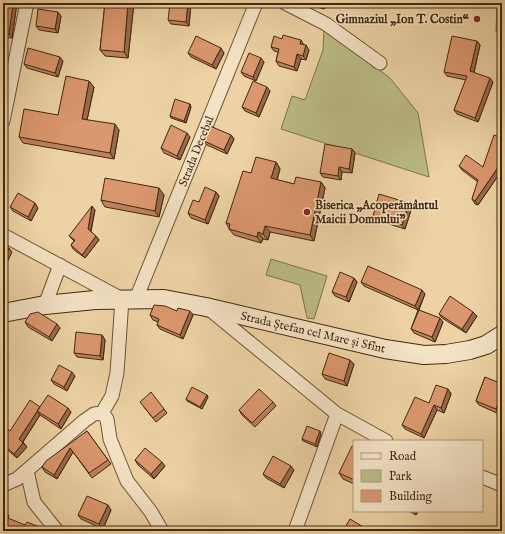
<svg xmlns="http://www.w3.org/2000/svg" width="505" height="534" viewBox="0 0 505 534" font-family="'IM FELL English',serif">
<rect width="100%" height="100%" fill="#ecd2a4"/>
<filter id="stains"><feTurbulence type="fractalNoise" baseFrequency=".005" numOctaves="4"/><feColorMatrix values="0 0 0 0 .2 0 0 0 0 .09 0 0 0 0 .02 0 0 0 .5 -.17"/></filter>
<radialGradient id="worn" r=".72"><stop offset=".6" stop-color="#630" stop-opacity="0"/><stop offset="1" stop-color="#630" stop-opacity=".3"/></radialGradient>
<path fill="#babb84" stroke="#7e724a" d="M497,3H502V32H496Z
M324,29L390,78L418,113L429,177L281,129L292,96L305,100L323,50Z
M271,259L327,276L314,319L307,318L300,285L266,275Z"/>
<g fill="none" stroke-linecap="round" stroke-linejoin="round">
<g stroke="#6d5335" stroke-width="15">
<path id="street" d="M285,3L326,24L380,63
M3,121L27,3
M3,235L122,299L117,373L112,396L102,413
M136,299L256,3
M45,305L60,265
M209,309L337,414L386,441
M27,471L34,502L57,531
M482,477L502,485
M3,485L17,479L84,421L94,414L102,413L107,419L110,439L127,481L151,512L162,531
M295,531L337,414"/>
</g>
<g stroke="#432910" stroke-width="20">
<path id="secondary" d="M3,313L45,305L95,300L164,299L206,307L385,349L424,355L446,354L470,350L486,345L502,335"/>
</g>
<use href="#street" stroke="#f3e2c4" stroke-width="13"/>
<use href="#secondary" stroke="#f3e2c4" stroke-width="18"/>
</g>
<path fill="#bc825f" stroke="#432910" d="M3,3H17L12,38L3,37Z
M105,3H134L128,58L105,56L100,50Z
M191,3L189,26L171,24L168,20Z
M307,3H326L324,9L309,5Z
M61,16L58,33L39,30L36,26Z
M477,41L480,45L474,73L493,82L478,122L457,114L454,110L466,80L447,76L444,72Z
M304,45L309,50L306,60L301,59L297,71L279,66L276,61L278,52L274,51L271,47Z
M188,53H224L216,69L191,57Z
M63,61L58,77L27,68L24,64Z
M264,62L256,81L244,76L241,72Z
M94,87L87,120L119,130L114,159L23,143L19,137L58,115Z
M270,91L259,117L245,111L242,107Z
M191,107L186,123L171,118L170,116Z
M231,135L234,139L227,154L207,145L204,141Z
M190,137L180,160L164,153L161,148Z
M502,138V170L478,205L475,204L472,199L478,182L462,170L459,166L483,167Z
M352,149L355,153L352,173L342,172L341,180L323,177L320,173Z
M276,162L280,169L277,180L294,184L321,182L325,188L314,241L270,232L268,240L263,239L261,243L234,235L229,229V228L226,223L251,173Z
M216,192L219,196L208,224L191,218L188,213L199,202Z
M164,195L159,217L105,207L101,200Z
M10,207L38,208L31,221L13,211Z
M412,207L405,229L376,220L373,216Z
M95,210L91,232L96,236L99,240L85,258L73,249L71,245L74,241L69,236Z
M354,278L357,282L349,302L335,296L332,292Z
M361,282L425,294L419,310L443,322L435,342L414,333L411,329L418,310L364,286Z
M177,311L193,315L183,339L160,329L157,325L158,322L153,320L150,315Z
M439,314L477,316L466,333L442,318Z
M25,322L60,328L52,341L28,327Z
M102,335L105,340L103,360L77,357L74,353Z
M354,364L347,386L325,379L322,374Z
M75,376L67,391L54,384L51,380Z
M485,377L499,414L479,405L476,401Z
M448,389L451,394L444,413L437,410L424,438L405,429L402,425L429,403Z
M207,395L208,397L202,409L187,401L186,399Z
M273,402L276,406L255,427L242,415L239,410Z
M143,406L164,409L167,413L156,422Z
M40,407L71,412L61,429L40,415L23,442L27,447L17,458L3,446V426L10,431Z
M87,431L111,464L92,478L73,452L57,479L45,472L42,467Z
M320,431L321,434L317,447L303,441L302,439Z
M354,447V484L343,479L339,473Z
M135,460L165,466L154,479L138,465Z
M294,470L284,488L266,478L263,474Z
M111,510L103,529L81,519L78,515Z
M409,511H418L416,515Z"/>
<path fill="#996a4d" stroke="#432910" d="M13,3H17L12,38L9,34Z
M128,3H134L128,58L124,52Z
M188,3H191L189,26L186,22Z
M322,3H326L324,9L321,5Z
M58,12L61,16L58,33L55,29Z
M301,40L304,45L300,44Z
M477,41L480,45L473,76L470,71Z
M306,45L309,50L306,60L303,56Z
M221,48L224,53L216,69L212,65Z
M297,54L301,59L297,71L294,67Z
M60,57L63,61L58,77L55,73Z
M261,58L264,62L256,81L253,77Z
M490,78L493,82L478,122L475,118Z
M89,81L94,87L86,125L82,119Z
M267,87L270,91L259,117L256,113Z
M190,104L191,107L186,123L184,121Z
M115,124L119,130L114,159L110,153Z
M187,133L190,137L180,160L177,156Z
M231,135L234,139L227,154L224,150Z
M352,149L355,153L352,173L349,169Z
M276,162L280,169L276,184L271,178Z
M501,163L502,164V170L478,205L475,201Z
M339,167L342,172L341,180L338,176Z
M321,182L325,188L314,241L310,235Z
M159,188L164,195L159,217L155,211Z
M216,192L219,196L208,224L205,220Z
M35,203L38,208L31,221L28,217Z
M409,203L412,207L405,229L402,225Z
M92,206L95,210L90,233L88,229Z
M265,226L270,232L268,240L263,234Z
M258,232L263,239L261,243L257,237Z
M96,236L99,240L85,258L82,255Z
M9,248L12,252L5,267L3,264V260Z
M354,278L357,282L349,302L346,297Z
M422,290L425,294L418,310L415,306Z
M190,311L193,315L183,339L180,335Z
M473,312L477,316L466,333L462,329Z
M440,318L443,322L435,342L432,337Z
M57,324L60,328L52,341L49,337Z
M102,335L105,340L103,360L100,356Z
M350,360L354,364L347,386L344,381Z
M72,372L75,376L67,391L64,387Z
M448,389L451,394L444,413L441,408Z
M502,394V406L499,414L496,409Z
M207,395L208,397L202,409L200,407Z
M434,405L437,410L424,438L421,434Z
M40,407L43,411H37L40,415L22,443L19,439Z
M68,408L71,412L61,429L58,424Z
M320,431L321,434L317,447L315,444Z
M23,443L27,447L17,458L14,454Z
M70,448L73,452L57,479L54,475Z
M162,462L165,466L154,479L151,474Z
M291,466L294,470L284,488L280,484Z
M108,505L111,510L103,529L99,524Z
M414,511H418L416,515Z
M6,512L9,516L7,521L3,516Z
M365,528L368,531H364Z"/>
<path fill="#db976e" stroke="#432910" d="M3,3H13L9,34L3,33Z
M105,3H128L124,52L100,50Z
M170,3H188L186,22L168,20Z
M313,3H322L321,5Z
M38,9L58,12L55,29L36,26Z
M283,35L301,40L300,44L306,45L303,56L297,54L294,67L276,61L279,49L271,47L274,36L282,39Z
M196,36L221,48L212,65L188,53Z
M452,36L477,41L470,71L490,78L475,118L454,110L467,76L444,72Z
M28,48L60,57L55,73L24,64Z
M249,53L261,58L253,77L241,72Z
M66,76L89,81L82,119L115,124L110,153L19,137L24,109L58,115Z
M253,81L267,87L256,113L242,107Z
M175,99L190,104L184,121L170,116Z
M171,125L187,133L177,156L161,148Z
M210,126L231,135L224,150L204,141Z
M494,135L502,138V163H501L475,201L472,199L478,180L459,166L466,155L483,167Z
M325,144L352,149L349,169L339,167L338,176L320,173Z
M256,157L276,162L271,178L294,184L296,177L321,182L310,235L265,226L263,234L258,232L257,237L229,229L230,224L226,223L243,171L251,173Z
M105,178L159,188L155,211L101,200Z
M205,187L216,192L205,220L188,213L193,200L199,202Z
M18,193L35,203L28,217L10,207Z
M379,194L409,203L402,225L373,216Z
M92,206L88,229L96,236L82,255L71,245L75,240L69,236Z
M3,244L9,248L3,260Z
M368,266L422,290L415,306L361,282Z
M340,272L354,278L346,297L332,292Z
M450,296L473,312L462,329L439,314Z
M154,305L165,306L177,311L178,308L190,311L180,335L157,325L159,319L150,315Z
M419,310L440,318L432,337L411,329Z
M38,312L57,324L49,337L25,322L30,314Z
M76,332L102,335L100,356L74,353Z
M329,353L350,360L344,381L322,374Z
M59,365L72,372L64,387L51,380Z
M485,377L502,384V394L496,409L476,401Z
M436,385L448,389L441,408L434,405L421,434L402,425L415,397L429,403Z
M192,387L207,395L200,407L186,399Z
M259,389L273,402L252,423L239,410Z
M151,392L164,409L153,418L140,402Z
M48,395L68,408L58,424L37,411Z
M30,400L40,407L19,439L23,443L14,454L3,444V426H4L10,431Z
M307,426L320,431L315,444L302,439Z
M87,431L108,460L89,473L70,448L54,475L42,467L46,461Z
M352,446L354,447V480L339,473Z
M145,448L162,462L151,474L135,460Z
M273,456L291,466L280,484L263,474Z
M87,496L108,505L99,524L78,515Z
M3,510L6,512L3,516L25,525L27,522L44,529L43,531H3Z
M350,519L365,528L364,531H343Z"/>
<g fill="#8f2418" stroke="#f3e2c4" stroke-width="1.5">
<circle cx="477" cy="19" r="4"/>
<circle cx="307" cy="212" r="4"/>
</g>
<g text-anchor="middle" stroke-width="3" stroke-linejoin="round" paint-order="stroke">
<g font-size="12" font-weight="bold" fill="#432910" stroke="#f3e2c4" text-anchor="end">
<text x="469" y="23">Gimnaziul „Ion T. Costin“</text>
<text x="315" y="209" text-anchor="start">Biserica „Acoperământul<tspan x="315" dy="14">Maicii Domnului”</tspan></text>
</g>
<g font-size="12" fill="#432910" stroke="#f3e2c4">
<text transform="translate(196 151) rotate(-68)" y="4">Strada Decebal</text>
<text transform="translate(313 332) rotate(13)" y="4">Strada Ștefan cel Mare și Sfînt</text>
</g>
</g>
<rect width="505" height="534" fill="none" stroke="#ecd2a4" stroke-width="16"/>
<rect x="4" y="4" width="497" height="526" fill="none" stroke="#432910" stroke-width="2"/>
<rect x="8" y="8" width="489" height="518" fill="none" stroke="#432910"/>
<rect x="353" y="440" width="130" height="72" fill="#f3e2c4" stroke="#ad987c"/>
<rect x="361" y="453" width="20" height="6" fill="#f3e2c4" stroke="#ad987c"/>
<text x="389" y="460" font-size="12" fill="#432910">Road</text>
<rect x="361" y="470" width="20" height="12" fill="#babb84" stroke="#ad987c"/>
<text x="389" y="480" font-size="12" fill="#432910">Park</text>
<rect x="361" y="490" width="20" height="12" fill="#db976e" stroke="#ad987c"/>
<text x="389" y="500" font-size="12" fill="#432910">Building</text>
<rect width="100%" height="100%" filter="url(#stains)"/>
<rect width="100%" height="100%" fill="url(#worn)"/>
</svg>
